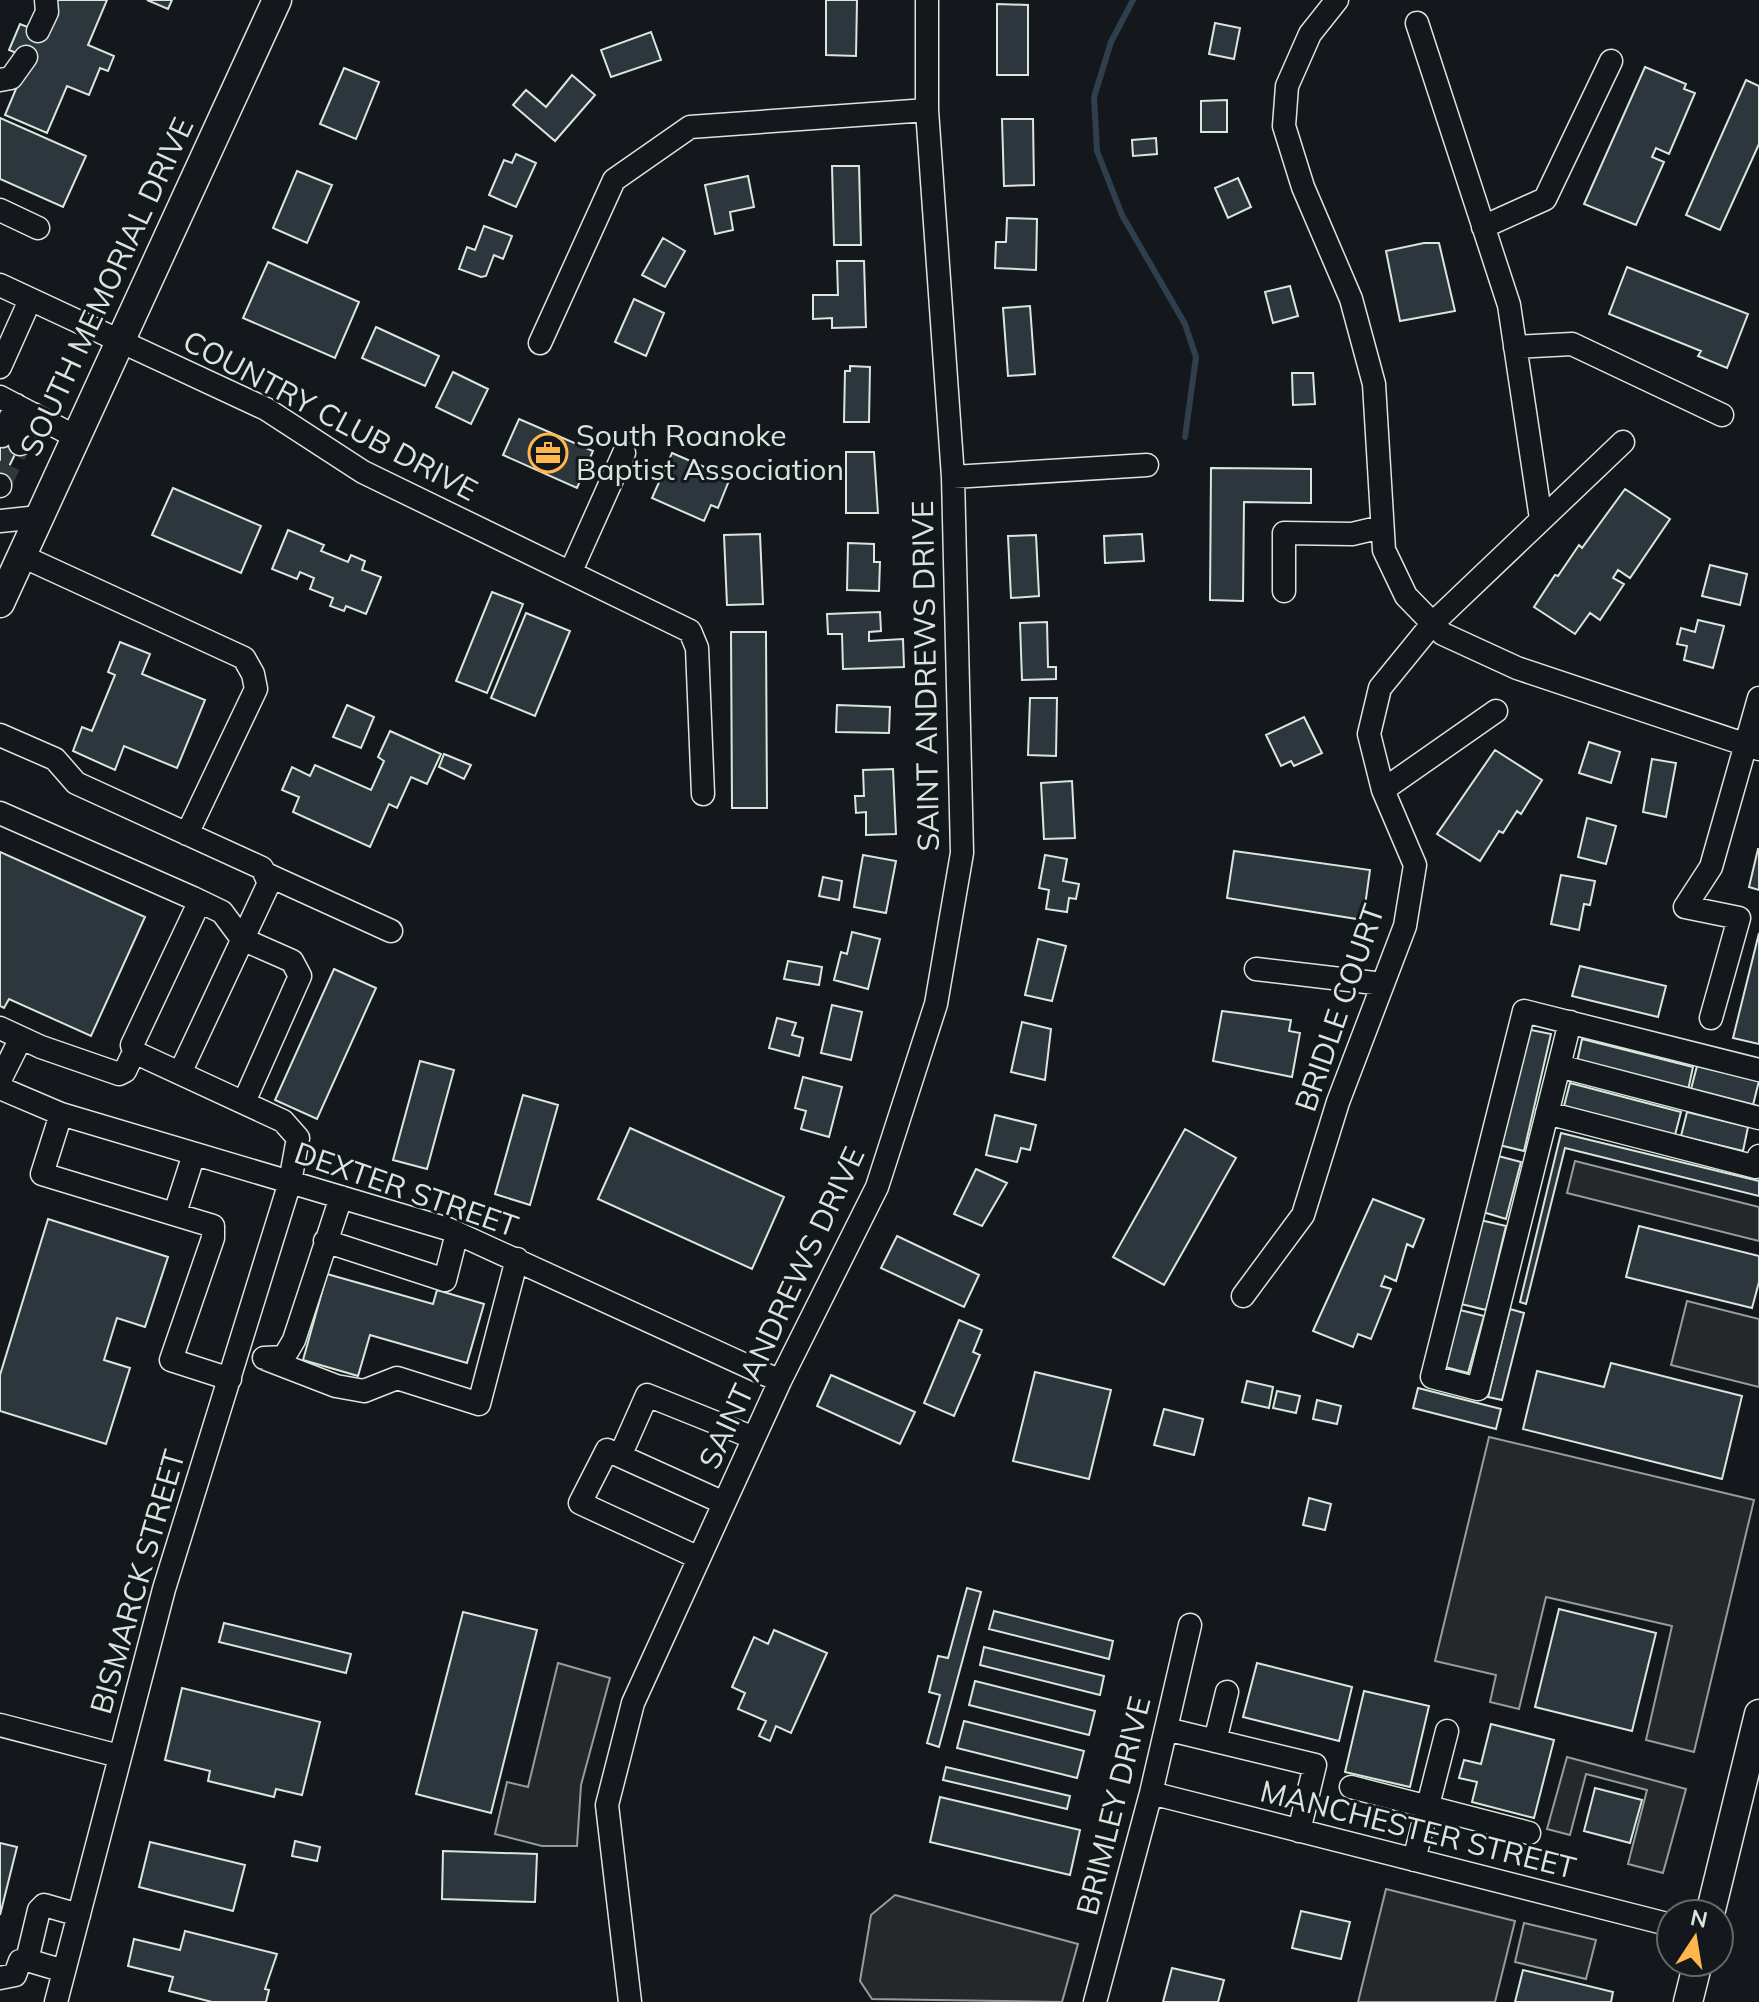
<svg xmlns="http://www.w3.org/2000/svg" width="1759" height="2002" viewBox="0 0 1759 2002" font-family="Mulish,sans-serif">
<rect width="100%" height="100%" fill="#14181c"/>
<path fill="#24282b" stroke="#939e99" stroke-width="2" d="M1575,1161L1759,1207V1241L1567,1193Z
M1687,1301L1759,1319V1387L1671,1365Z
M1489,1437L1754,1500L1694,1752L1646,1740L1672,1626L1546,1597L1519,1709L1490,1702L1496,1675L1435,1661Z
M558,1663L610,1678L581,1785L577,1846H542L495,1834L507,1782L528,1787Z
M1567,1757L1686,1789L1663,1873L1628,1864L1647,1790L1586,1774L1570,1835L1547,1829Z
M1386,1889L1515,1921L1495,2002H1358Z
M895,1895L1078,1944L1062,2002L872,1999L860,1981L871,1915Z
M1524,1923L1596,1940L1586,1979L1515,1962Z"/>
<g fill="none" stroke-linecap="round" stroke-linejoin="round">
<path stroke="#2f3f4d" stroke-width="6" d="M1133,0L1111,42L1094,97L1097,151L1122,215L1185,324L1196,357L1185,437"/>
</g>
<path fill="#2c363c" stroke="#d8e6dc" stroke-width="2" d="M57,0H107L88,45L114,56L108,71L100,68L89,95L67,86L47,133L5,115L29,58L9,50L20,24L43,33Z
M147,0H172L168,9Z
M826,0H857L856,56L826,55Z
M997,4L1028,5V75H997Z
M1215,23L1240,28L1234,59L1209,54Z
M651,32L661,60L611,77L601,50Z
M1645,67L1686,84L1684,89L1695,93L1669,154L1656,148L1652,157L1664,162L1636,225L1584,204Z
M344,68L379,82L356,139L320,124Z
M572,75L595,95L555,141L513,105L526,90L546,107Z
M1746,80L1759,86V144L1720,230L1686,215Z
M1227,100V132H1201V101Z
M0,118L86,156L63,207L0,179Z
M1002,119H1033L1034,185L1004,186Z
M1156,138L1157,154L1133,156L1132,140Z
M516,154L536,163L516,207L489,195L504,160L512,163Z
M832,166H859L861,245H834Z
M297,171L332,185L307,243L273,228Z
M748,176L754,207L730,212L733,230L715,234L705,185Z
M1238,178L1251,207L1228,218L1215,188Z
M1007,218L1037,219L1036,270L995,268L996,242H1006Z
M484,226L512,236L503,259L494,255L486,276L481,277L459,269L467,247L475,250Z
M663,238L685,251L665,287L642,275Z
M1424,243H1439L1455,311L1400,321L1386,251Z
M837,261H864L866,327L832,328V318L813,319V295H838Z
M268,262L359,302L335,358L243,318Z
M1627,267L1748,314L1727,368L1698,356L1701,351L1609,314Z
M1290,286L1298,316L1273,323L1265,292Z
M634,299L664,313L646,356L615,342Z
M1030,306L1035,374L1008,376L1003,308Z
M376,327L439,356L425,386L362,358Z
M850,366L870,367L869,422H844L845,371H850Z
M453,372L488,389L471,424L436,407Z
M1292,373H1313L1315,404L1293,405Z
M519,419L593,451L577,488L503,455Z
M0,435L20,444L0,485Z
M846,452H874L878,513H846Z
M672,453L730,478L718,508L711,505L704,521L652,498Z
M1211,468L1311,469V503L1244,502L1243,601L1210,600Z
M173,488L261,526L241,573L152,535Z
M1625,489L1670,519L1630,578L1618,570L1613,578L1624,584L1600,620L1590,613L1575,634L1534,607L1555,575L1558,576L1579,545L1582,548Z
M288,530L324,545L321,551L348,562L351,555L365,561L362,570L381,577L366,614L346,606L344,611L330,606L333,598L310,589L314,578L300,572L297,579L272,569Z
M760,534L763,604L727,605L724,535Z
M1142,534L1144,561L1105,563L1104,536Z
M1036,535L1039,596L1011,598L1008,536Z
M848,543L874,544V562H880L879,591L847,590Z
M1710,565L1747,574L1740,605L1702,596Z
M492,592L523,604L487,693L456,681Z
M880,612L881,631L869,632V641L903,639L904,667L843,669L842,634H828L827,614Z
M526,613L570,631L535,716L491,698Z
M1698,620L1724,626L1713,668L1684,660L1687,646L1677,644L1681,628L1695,632Z
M1047,622L1048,667H1056V679L1022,680L1020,623Z
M731,632H766L767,808H732Z
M120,642L150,654L142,674L205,700L177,768L124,746L115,770L73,751L82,727L92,731L115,675L108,672Z
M1030,698H1057L1056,756L1028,755Z
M347,705L374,717L361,748L333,737Z
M837,705L890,707L889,733L836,732Z
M1304,717L1322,753L1294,766L1291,761L1281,766L1266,735Z
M390,731L441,754L427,784L411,777L397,808L389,804L370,847L293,812L299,797L282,790L292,767L310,776L315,765L371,790L384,761L378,757Z
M1589,742L1620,752L1611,783L1579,773Z
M1495,750L1542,780L1521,814L1517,811L1503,833L1499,831L1480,861L1437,834Z
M444,754L471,765L464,779L439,767Z
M1652,759L1676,763L1666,817L1643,812Z
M893,769L896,834L866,835V812L856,813L855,796H864L863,770Z
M1072,781L1075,838L1044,839L1041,783Z
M1587,818L1616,826L1606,864L1578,857Z
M1758,849H1759V890L1749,887Z
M1234,851L1370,870L1363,920L1227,898Z
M0,852L145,917L91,1036L9,999L4,1008L0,1006Z
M863,855L896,861L886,913L854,907Z
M1045,855L1067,859L1063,881L1079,884L1076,899L1069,898L1067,912L1046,909L1049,890L1039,888Z
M1561,875L1595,881L1590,905L1584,904L1579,930L1551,924Z
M823,877L842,881L839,900L819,896Z
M852,932L880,939L868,989L834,980L841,952L847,954Z
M1759,933V1044L1733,1038Z
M1038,939L1066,946L1052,1001L1025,995Z
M788,961L822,967L819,985L784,979Z
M1580,966L1666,986L1658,1017L1572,996Z
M334,969L376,988L317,1119L275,1100Z
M832,1005L862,1012L851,1060L821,1053Z
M1222,1011L1291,1020L1289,1031L1300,1033L1292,1077L1213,1061Z
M777,1018L796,1023L792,1035L803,1038L799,1056L769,1048Z
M1022,1022L1051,1029L1045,1080L1011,1072Z
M1526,1029L1551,1034L1524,1151L1499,1145Z
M1582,1039L1693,1067L1688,1090L1577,1062Z
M420,1061L454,1070L427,1169L393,1160Z
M1697,1066L1759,1081L1753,1105L1691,1089Z
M803,1077L842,1087L829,1137L801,1129L806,1111L795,1108Z
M1570,1083L1681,1112L1675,1135L1564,1106Z
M523,1095L558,1105L530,1205L495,1194Z
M1687,1112L1748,1127L1743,1151L1681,1136Z
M995,1115L1036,1125L1030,1150L1021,1148L1017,1162L986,1155Z
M630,1128L784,1197L752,1269L598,1199Z
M1185,1129L1236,1158L1164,1285L1113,1257Z
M1561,1133L1759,1181V1196L1565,1148L1526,1304L1520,1302Z
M1498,1156L1521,1162L1506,1219L1483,1212Z
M976,1169L1007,1183L982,1226L954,1214Z
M1373,1199L1424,1219L1413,1247L1407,1244L1396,1281L1385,1276L1381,1286L1391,1289L1371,1339L1358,1334L1353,1347L1313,1331Z
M48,1219L168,1257L145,1327L117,1318L104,1360L130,1368L106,1444L0,1411V1375Z
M1480,1220L1506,1226L1486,1310L1461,1304Z
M1639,1226L1759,1256V1282L1752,1308L1626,1277Z
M897,1236L979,1275L964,1307L881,1268Z
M327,1274L433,1304L437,1290L484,1304L467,1363L370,1335L358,1376L303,1360Z
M1510,1309L1524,1313L1502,1400L1488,1397Z
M1460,1310L1484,1316L1468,1373L1445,1367Z
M959,1320L982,1330L973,1352L980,1355L954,1416L924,1403Z
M1611,1363L1742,1396L1722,1479L1523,1429L1537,1371L1604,1387Z
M1035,1372L1111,1390L1089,1479L1013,1461Z
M831,1375L915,1412L900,1444L817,1406Z
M1247,1381L1273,1387L1269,1408L1242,1402Z
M1418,1388L1501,1409L1496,1429L1413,1408Z
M1277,1391L1300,1396L1296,1413L1273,1408Z
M1317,1400L1341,1406L1337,1424L1313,1419Z
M1164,1409L1203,1419L1194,1455L1154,1445Z
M1309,1498L1331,1504L1325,1530L1303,1525Z
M967,1588L981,1592L939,1747L927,1743L940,1695L929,1692L938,1656L948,1658Z
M1559,1609L1656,1633L1632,1731L1535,1707Z
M994,1611L1113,1641L1109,1659L989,1629Z
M463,1612L537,1630L491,1813L416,1794Z
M224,1623L351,1654L346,1673L219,1642Z
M774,1630L827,1653L791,1733L776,1726L770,1741L759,1736L766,1721L738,1709L745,1693L732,1687L754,1637L768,1644Z
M984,1647L1104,1676L1100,1695L980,1665Z
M1257,1663L1352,1687L1339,1741L1243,1717Z
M975,1681L1095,1711L1089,1735L969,1705Z
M182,1688L320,1722L302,1795L276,1789L274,1797L208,1781L210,1771L165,1760Z
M1364,1691L1429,1706L1410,1787L1345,1772Z
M964,1721L1084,1751L1077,1778L957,1748Z
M1491,1724L1554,1740L1534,1818L1472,1802L1477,1782L1459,1778L1464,1760L1481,1764Z
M946,1767L1070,1796L1067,1809L943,1780Z
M1595,1788L1642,1800L1630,1843L1584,1831Z
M940,1797L1080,1830L1070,1875L930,1842Z
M295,1841L320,1847L317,1861L292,1856Z
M150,1842L245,1865L233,1911L139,1887Z
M0,1843L17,1847L0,1915Z
M443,1851L537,1854L535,1902L442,1899Z
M1301,1911L1350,1922L1341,1959L1292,1948Z
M185,1931L277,1954L265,1989L269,1990L266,2002H212L169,1991L173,1977L128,1966L134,1939L180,1950Z
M1172,1968L1224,1980L1218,2002H1163Z
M1523,1970L1613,1992L1611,2002H1515Z"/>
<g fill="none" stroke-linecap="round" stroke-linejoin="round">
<path stroke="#313739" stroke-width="22" stroke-dasharray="22 11" stroke-linecap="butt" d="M0,485L20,444"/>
<g stroke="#d8e6dc" stroke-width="25">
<path id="minor" d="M1337,0L1310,34L1287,86L1284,126L1303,187L1351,299L1374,384L1384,550L1406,596L1443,634L1517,668L1759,749
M1417,23L1509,305L1541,519
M38,31L47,12L46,0
M0,80L11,78L26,57
M0,210L38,228
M1483,227L1545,199L1611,61
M0,285L266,409L363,472L690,631L697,648L703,794
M540,343L614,180L690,127L927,110
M1515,347L1572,344L1722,415
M0,367L30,300
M0,397L76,437
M2,436L16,405
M20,444L33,414
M953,477L1147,465
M0,486V485
M0,521L39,517
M22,556L244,658L253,674L256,689L187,834
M571,571L624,453
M1284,591V533L1352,534L1382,527
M0,735L55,759L76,783L262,868L269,883L180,1073
M1383,790L1496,711
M0,813L193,898L197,907L132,1045L134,1052L283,1121L298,1138L290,1182L164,1589L56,2002
M268,875L391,931
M193,898L222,912L242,939L292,961L300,976L244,1102
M1256,969L1383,984
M1711,1018L1739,918L1685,907L1711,867L1759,698
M0,1028L41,1047L119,1074L125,1071L134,1052
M1559,1066L1570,1022
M1759,1070L1524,1011L1432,1377L1478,1389L1559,1066L1759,1118
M0,1080L21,1038
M0,1088L61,1114L448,1229L780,1381
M1547,1113L1756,1167L1759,1156
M61,1114L42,1174L213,1226V1238L171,1360L230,1379
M175,1213L194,1154
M325,1241L445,1280L457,1233
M1243,1296L1303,1215L1338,1102L1405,926L1415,865L1383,790L1369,734L1380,688L1433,623L1623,442
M264,1358L284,1357L294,1340L341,1197
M266,1359L336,1386L364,1391L397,1378L479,1404L517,1259
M620,1456L647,1395L754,1438
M699,1558L580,1503L607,1450L724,1503
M0,1725L119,1756
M1166,1729L1315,1765L1299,1831
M1215,1741L1227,1692
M1351,1787L1529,1833
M1151,1793L1671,1925
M1414,1860L1447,1731
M27,1960L39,1910L44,1905L79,1915
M0,1978L15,1975L20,1961L27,1960L64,1971
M630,2002L607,1805L633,1703L780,1381L877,1187L936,1004L962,853L953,477L927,110V0
M1095,2002L1151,1793L1190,1625"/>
</g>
<g stroke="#d8e6dc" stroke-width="31">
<path id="major" d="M0,603L277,0
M1710,1914L1759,1714
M1688,2002L1698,1962"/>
</g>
<use href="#minor" stroke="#14181c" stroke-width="22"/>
<use href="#major" stroke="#14181c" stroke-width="28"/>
</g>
<defs>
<g id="office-ring" transform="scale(2)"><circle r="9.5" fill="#14181c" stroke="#ffb74d" stroke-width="1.5"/><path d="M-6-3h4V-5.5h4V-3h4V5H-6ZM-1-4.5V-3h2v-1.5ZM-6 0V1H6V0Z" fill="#ffb74d"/></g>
</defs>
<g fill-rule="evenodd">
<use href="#office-ring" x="548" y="453"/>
</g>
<g text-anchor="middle" stroke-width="6" stroke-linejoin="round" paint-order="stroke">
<g font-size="30" fill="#d8e6dc" stroke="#14181c">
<text transform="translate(107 287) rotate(-65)" y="10">SOUTH MEMORIAL DRIVE</text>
<text transform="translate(330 416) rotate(28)" y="10">COUNTRY CLUB DRIVE</text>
<text transform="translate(926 676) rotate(-91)" y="10">SAINT ANDREWS DRIVE</text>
<text transform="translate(1340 1008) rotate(-71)" y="10">BRIDLE COURT</text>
<text transform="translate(406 1190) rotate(19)" y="10">DEXTER STREET</text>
<text transform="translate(782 1308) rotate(-65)" y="10">SAINT ANDREWS DRIVE</text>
<text transform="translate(138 1582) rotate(-74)" y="10">BISMARCK STREET</text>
<text transform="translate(1114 1806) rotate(-76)" y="10">BRIMLEY DRIVE</text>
<text transform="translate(1418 1830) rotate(14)" y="10">MANCHESTER STREET</text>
</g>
<g font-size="30" fill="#d8e6dc" stroke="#14181c" text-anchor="start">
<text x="576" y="446">South Roanoke<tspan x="576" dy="34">Baptist Association</tspan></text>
</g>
</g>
<g transform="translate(1695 1938) rotate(12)"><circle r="38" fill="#14181c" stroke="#626a69" stroke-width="2"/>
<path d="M0-6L14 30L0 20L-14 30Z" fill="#ffb74d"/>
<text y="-12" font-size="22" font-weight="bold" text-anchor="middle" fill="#d8e6dc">N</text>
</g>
</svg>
